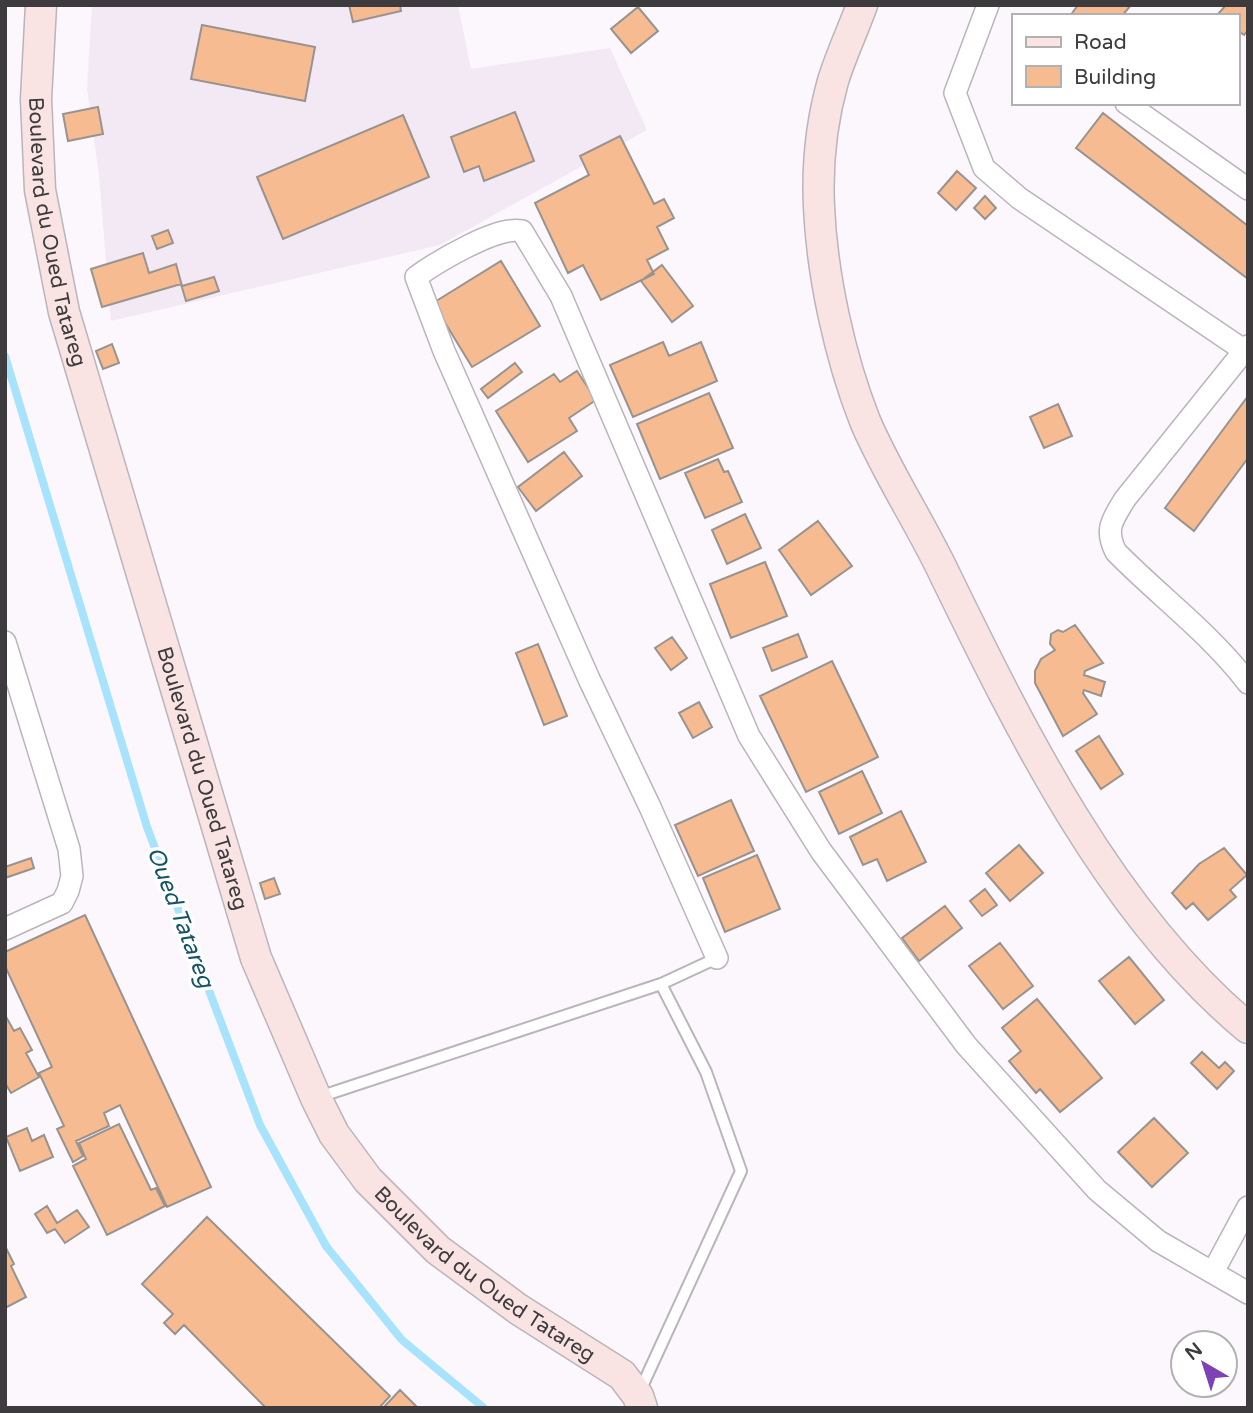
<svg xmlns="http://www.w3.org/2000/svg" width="1253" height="1413" viewBox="0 0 1253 1413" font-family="'Varela Round',sans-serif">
<rect width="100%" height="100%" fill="#fbf7fc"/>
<path fill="#f2e9f5" d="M92,5H458L471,69L610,48L647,130L440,245L111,321L99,176L87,88Z"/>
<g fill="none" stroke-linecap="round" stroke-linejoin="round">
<path stroke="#a7e3fc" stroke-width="8" d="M5,356L147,827L260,1125L326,1246L402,1340L484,1408"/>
</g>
<path fill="#f7bb92" stroke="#99938f" stroke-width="2" d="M349,5H400L401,11L353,22Z
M1078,5H1131L1122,16H1070Z
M1226,5H1248V30L1244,35L1237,30V16L1218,14Z
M638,7L658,31L631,53L611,29Z
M202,25L315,47L305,101L191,79Z
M98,107L103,134L68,141L63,114Z
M515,112L534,161L484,181L479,166L464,172L451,137Z
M1103,113L1248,226V279L1076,148Z
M403,115L429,177L283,239L257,177Z
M620,136L654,204L664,199L674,218L657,227L668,249L647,260L654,274L601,300L583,265L568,273L535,203L589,175L580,156Z
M957,171L976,188L956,210L938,193Z
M985,196L996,208L985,219L974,208Z
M168,230L173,243L157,249L152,236Z
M143,253L149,273L176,264L182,286L214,277L219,291L186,301L181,284L102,307L91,269Z
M501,261L540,326L472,367L433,303Z
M662,265L693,306L672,322L641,281Z
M663,342L669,356L701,342L717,381L633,417L610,365Z
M112,344L119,363L103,369L96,351Z
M515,363L522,372L488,398L481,389Z
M577,371L596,400L569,418L577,431L528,462L496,411L554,374L560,382Z
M709,393L733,448L660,479L637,424Z
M1248,396V458L1194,531L1165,508Z
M1058,404L1072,436L1044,448L1030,417Z
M564,452L582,476L536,511L518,487Z
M718,459L724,472L728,471L742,502L705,518L685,473Z
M745,514L761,548L727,564L712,530Z
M818,521L852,566L811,595L779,550Z
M765,562L787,616L731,638L710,584Z
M1075,625L1103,663L1085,671L1084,675L1105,682L1101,696L1084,690L1083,693L1097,714L1063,736L1035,683V671L1041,659L1055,650L1050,644L1051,634L1058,630L1063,632Z
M798,634L807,657L772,671L763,648Z
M672,637L687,658L671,670L655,648Z
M538,644L567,716L544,725L516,653Z
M832,661L878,757L806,792L760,696Z
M699,702L712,727L693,738L679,713Z
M1099,736L1123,774L1101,789L1076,751Z
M862,771L882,813L839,834L819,792Z
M731,800L754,851L698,876L675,825Z
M901,811L926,862L887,881L877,859L863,865L850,837Z
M1019,845L1043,873L1010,901L986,873Z
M1224,848L1247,875L1230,890L1236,897L1208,920L1193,903L1186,909L1172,893L1199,864Z
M757,855L780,909L725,932L703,878Z
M31,858L34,868L5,878V867Z
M274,878L280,894L265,899L260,883Z
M985,889L997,905L982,916L970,901Z
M945,906L962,928L919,961L902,938Z
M85,915L211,1187L167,1207L120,1105L104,1113L109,1126L76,1141L83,1156L73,1162L57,1129L64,1126L39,1073L52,1067L5,966V952Z
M1000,943L1033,986L1003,1009L969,966Z
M1129,957L1164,1000L1135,1024L1099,981Z
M1037,999L1102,1078L1060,1112L1040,1089L1036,1093L1009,1061L1021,1051L1002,1028Z
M5,1015L14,1031L20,1028L32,1050L26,1053L39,1077L11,1093L5,1083Z
M1202,1052L1219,1068L1225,1062L1234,1071L1217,1089L1191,1063Z
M1154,1118L1188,1153L1152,1187L1118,1152Z
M119,1124L151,1190L156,1188L165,1206L107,1235L73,1166L86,1159L79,1143Z
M27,1128L32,1141L44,1135L53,1157L20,1171L6,1137Z
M47,1206L57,1223L77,1210L89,1227L65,1243L55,1229L47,1233L35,1214Z
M207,1217L390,1396L379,1408H266L184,1325L175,1334L164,1323L173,1314L142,1284Z
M5,1246L14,1264L11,1266L26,1297L5,1308Z
M400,1390L418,1408H383Z"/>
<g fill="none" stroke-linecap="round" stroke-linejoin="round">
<g stroke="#b9b5ba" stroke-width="14">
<path id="lane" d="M319,1097L661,984L717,958
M639,1393L741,1171L706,1072L661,984"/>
</g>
<g stroke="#b9b5ba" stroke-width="24">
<path id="street" d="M988,5L955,93L984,168L1019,198L1248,353
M1126,103L1248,189
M1248,346L1125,499C1113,519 1104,529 1116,552C1159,596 1210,633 1248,683
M5,642L69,849L72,876L68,891L62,903L5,929
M717,958L650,807L589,679L444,351L416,277C437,262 498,225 522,231L561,296L749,736L821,851L966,1045L1097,1190L1158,1241L1248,1293
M1213,1272L1248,1207"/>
</g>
<g stroke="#b9b5ba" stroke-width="33">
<g id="secondary">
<path id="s1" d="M41,5L36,99L40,190L64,312L256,958L316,1098L334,1134L368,1180L438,1250L518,1309L622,1375L638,1396L642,1408"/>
<path d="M862,5C853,30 841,55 833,81C822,120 817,166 819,207C822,275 840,358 865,421C887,473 921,524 945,575C1022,733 1111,914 1248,1028"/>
</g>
</g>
<use href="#lane" stroke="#fff" stroke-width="10"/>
<use href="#street" stroke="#fff" stroke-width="21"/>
<use href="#secondary" stroke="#fae4e3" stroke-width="30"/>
</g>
<g text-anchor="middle" stroke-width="7" stroke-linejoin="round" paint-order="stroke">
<g font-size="21" fill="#3d3b3d" stroke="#fff">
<text dy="7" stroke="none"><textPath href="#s1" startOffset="229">Boulevard du Oued Tatareg</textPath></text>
<text dy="7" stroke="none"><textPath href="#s1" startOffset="796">Boulevard du Oued Tatareg</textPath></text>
<text dy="7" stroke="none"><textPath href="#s1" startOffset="1384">Boulevard du Oued Tatareg</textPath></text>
</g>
<g font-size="23" font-style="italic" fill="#145469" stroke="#fff">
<text transform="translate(181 917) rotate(69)" y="8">Oued Tatareg</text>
</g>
</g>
<rect width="1253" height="1413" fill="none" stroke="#3d3b3d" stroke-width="14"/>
<rect x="1012" y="14" width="228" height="91" fill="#ffffff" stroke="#b1b1b1" stroke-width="2"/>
<rect x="1026" y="37" width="35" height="10" fill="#fae4e3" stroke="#b1b1b1" stroke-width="2"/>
<text x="1074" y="49" font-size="21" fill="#3d3b3d">Road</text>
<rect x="1026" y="66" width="35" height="21" fill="#f7bb92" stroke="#b1b1b1" stroke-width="2"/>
<text x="1074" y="84" font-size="21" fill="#3d3b3d">Building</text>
<g transform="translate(1204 1364) rotate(321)"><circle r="33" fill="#ffffff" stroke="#b1b1b1" stroke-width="2"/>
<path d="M0-5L12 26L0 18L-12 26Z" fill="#7e41b6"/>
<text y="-10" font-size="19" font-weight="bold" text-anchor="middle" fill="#3d3b3d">N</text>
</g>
</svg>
